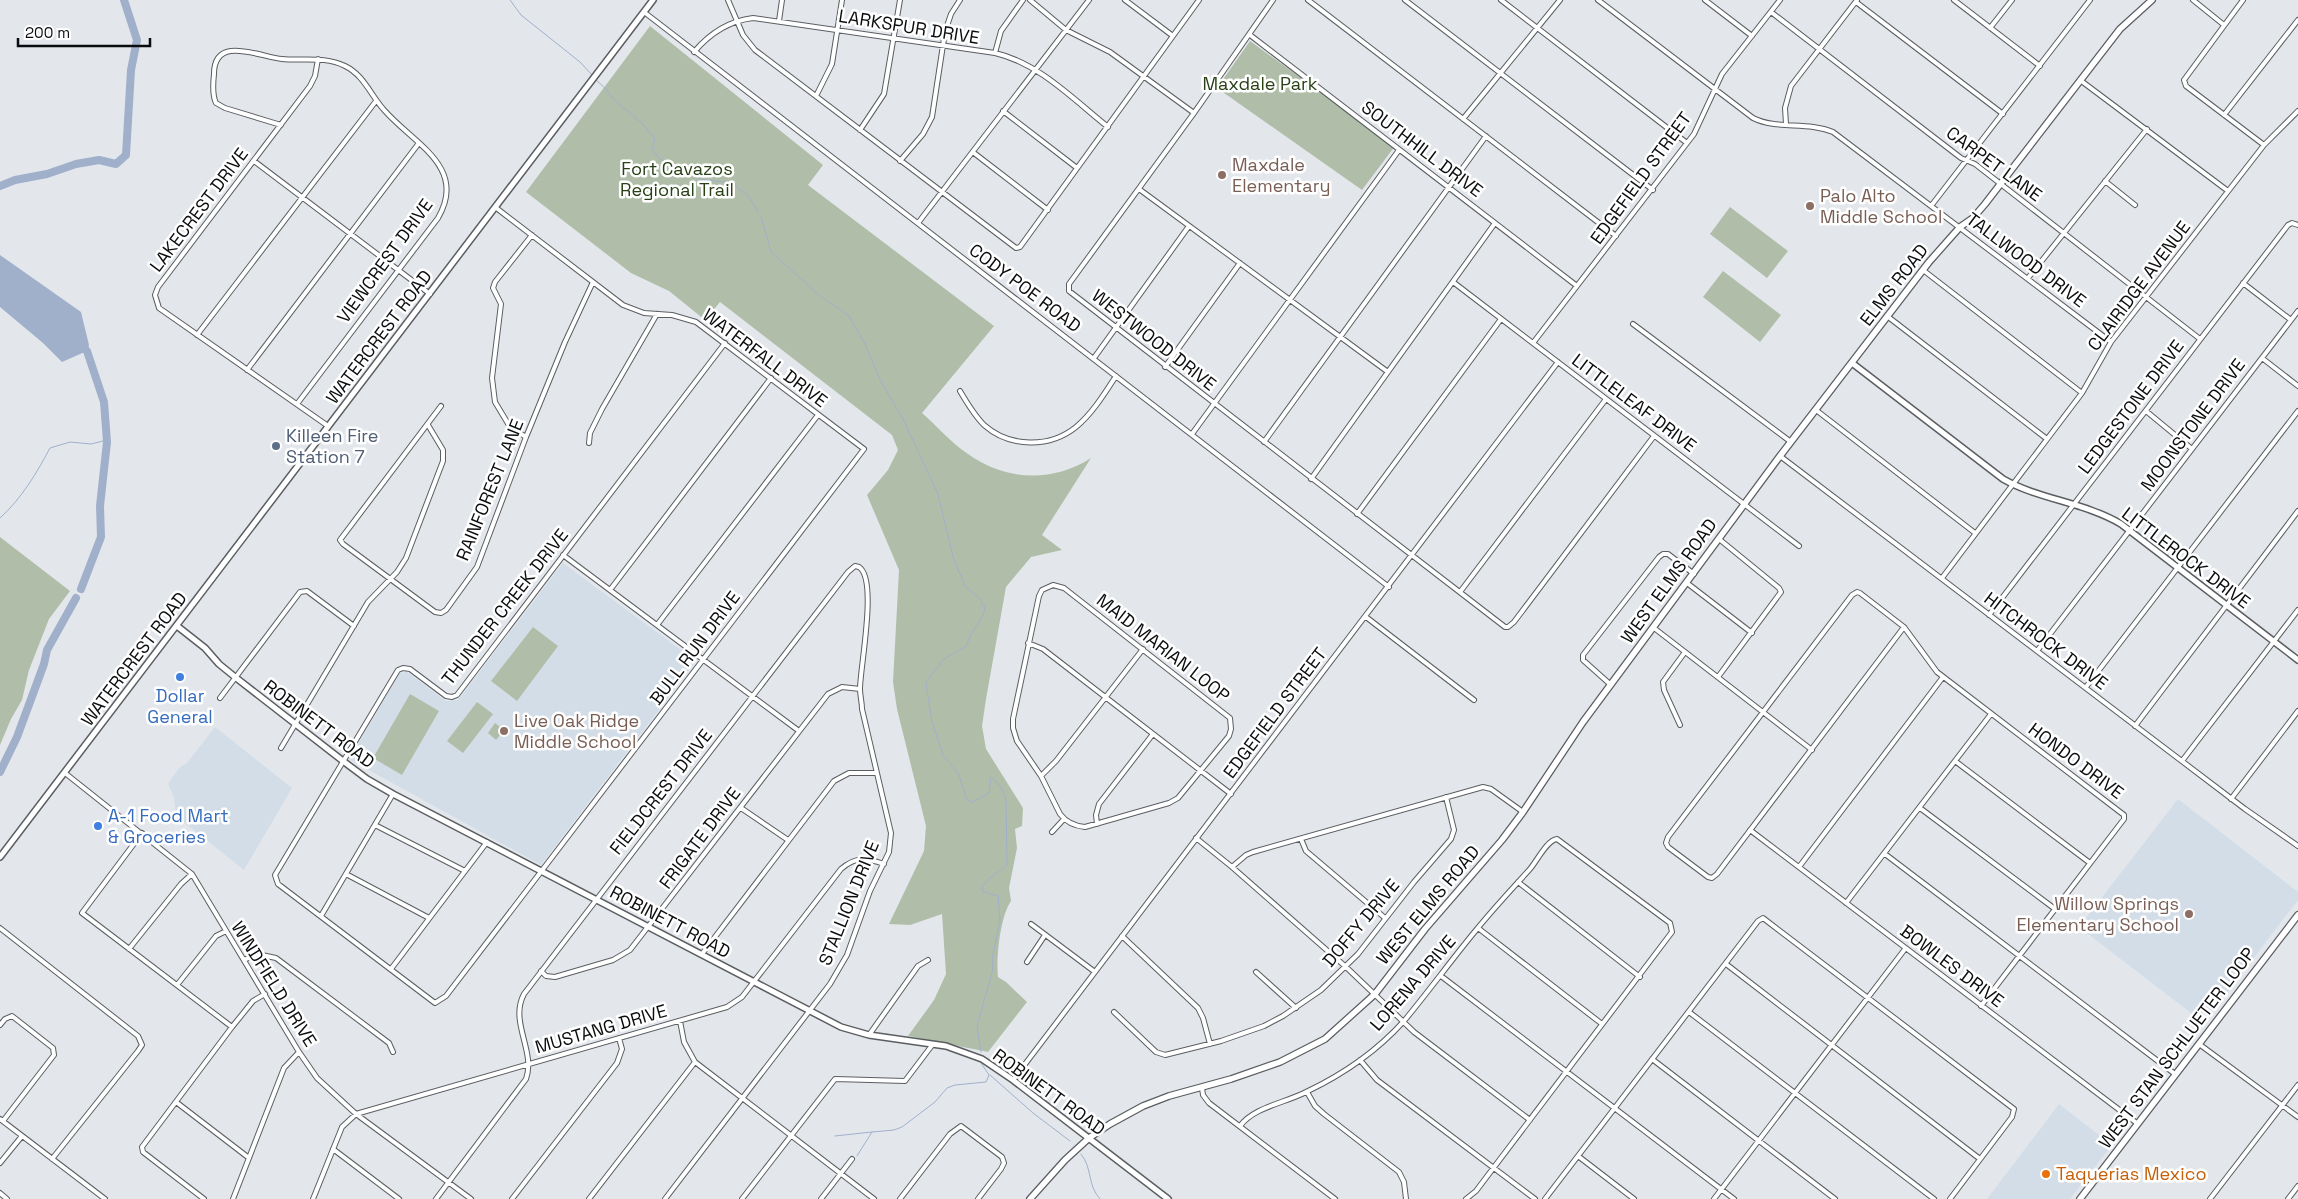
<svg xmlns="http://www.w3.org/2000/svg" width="2298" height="1199" viewBox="0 0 2298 1199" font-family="'Space Grotesk',sans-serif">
<rect width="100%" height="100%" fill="#e3e7ec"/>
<path fill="#d3dde7" d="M563,563L696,661L541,865L349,759L400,673L407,672L446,701L458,700Z
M215,727L292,788L244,870L176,816L174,798L168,784L179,768L187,763Z
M2178,799L2298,892V900L2204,1023L2079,927Z
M2059,1104L2112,1145L2070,1199H1987Z"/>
<path fill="#b0bea9" d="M650,26L823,165L808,185L994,326L922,413C937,426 951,443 968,454C1006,481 1052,483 1091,458L1042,535L1062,550L1031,557L1006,587L986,699L982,726L986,749L1023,808L1022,826L1015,829L1017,848L1009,888L1011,901C1000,917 996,958 998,977L1006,982L1027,1002L988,1052L908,1036L934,1000L946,974L942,914L910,925L889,924L924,851L926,826L897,709L893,682L899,570L867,495L888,470L898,450L892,435L720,302L705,320L669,291L631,273L526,192Z
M1250,41L1395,146L1362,190L1217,88Z
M1730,207L1788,251L1767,278L1710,234Z
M1723,271L1781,315L1760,342L1703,297Z
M0,537L70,591L49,619L29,670L22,700L11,719L0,745Z
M533,627L558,646L517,701L491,681Z
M410,694L439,711L402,775L373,758Z
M477,702L493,714L463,753L447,741Z
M495,723L504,730L496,740L488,733Z"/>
<path fill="#a0b0cb" d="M0,255L81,312L89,345L87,351L62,362L43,343L0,307Z"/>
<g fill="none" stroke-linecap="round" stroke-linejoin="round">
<path stroke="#a0b0cb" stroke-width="1" d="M510,0L521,15L580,62L593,76
M595,79L606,89L612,98L643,124L655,139L652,150L659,158L699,179L732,183L749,197L758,212
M761,216L771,252L819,295L849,316L864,342L881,382L903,419L938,494L953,557L965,586L982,601V605L985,606C985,621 969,630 967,646L944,659L928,679L926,684L932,722L943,755L959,775L967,800L973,802L989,793L991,777L1001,787L1006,800L1007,864C1000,874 987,876 982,888L983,892L998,896L1000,921L992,959L993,969L977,1026L981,1052
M0,518C22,498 36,474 50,448L70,442L91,444L107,440
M990,1075L1033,1113L1070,1141
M835,1136L872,1132
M1081,1154C1093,1169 1087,1185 1100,1199
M857,1156L872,1132L894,1130L902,1127L935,1102L947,1088L955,1085L986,1082L989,1075L981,1063"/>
<path stroke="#a0b0cb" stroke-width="8" d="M0,186L15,180L47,174L76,164L99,160L116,164L126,155L131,70L137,40L124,0
M80,344L87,351L104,402L107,442L100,506L101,537L81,589
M0,772L17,737L44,664L47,650L76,598"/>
<g stroke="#5a5e61" stroke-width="6">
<path id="minor" d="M728,0L743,35L755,50L1016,248L1020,247L1199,0
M1030,0L1066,30L1110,52L1194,113
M1125,0L1173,36
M1273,0L1194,113L1069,284V291L1505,627H1508L1514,622L1654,436
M1308,0L1616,236
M1405,0L1653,190
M1501,0L1687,143
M1598,0L1753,118C1777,130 1807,121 1833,132L2111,342
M1705,0L1752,36
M1954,0L2040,66
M2193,0L2224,25
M2243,0L2184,80L2186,86L2264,145
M1856,2L2003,114
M644,12L1389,587
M1771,12L1961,158L1975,164L2200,339
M779,21L782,0
M1990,28L2012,0
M1250,35L1577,286
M694,52C710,33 728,21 753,18L995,53C1039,63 1074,100 1108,127
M995,53L1001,31L1023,0
M318,59L315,76L310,86L158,287L155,295L159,308L328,426
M2080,80L2228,191
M816,96L832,64L842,0
M1003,111L1077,168
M2224,115L2298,20
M1463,119L1560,0
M1786,124L1785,108L1791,86L1857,0
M281,125L225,108L216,103C212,95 213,83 214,74C214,34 260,57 282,59C303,61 325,56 345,66C364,75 371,96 385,111C413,143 468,167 438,218L297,404
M860,130L884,94L900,0
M974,153L1048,210
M254,161L430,294
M900,161L923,134L932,117L945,32L951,14L960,0
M2105,181L2135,205
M1139,189L1388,372
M1931,206L2090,0
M495,207L623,305L644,313L672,315L696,322L864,449L446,996L435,1003L278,884L275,875L398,670L403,668L410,669L446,696L452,697L457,695L725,343
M918,223L1089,0
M1923,270L2082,393
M2028,278L2147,129
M1453,282L1799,546
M2243,283L2291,320
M1887,316L2047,439
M1633,324L1791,442
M197,335L376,101
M1533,343L1694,134L1722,74L1780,0
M1094,358L1189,226
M2262,358L2298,386
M1165,367L1240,263
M247,370L419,143
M960,391C967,403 974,415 984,425C1010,448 1050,448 1076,427C1092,414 1105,393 1116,376
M441,406L340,540L343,544L435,612L441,613L446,610L477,567L526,437L565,342L593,282
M1816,410L1975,533
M2146,411L2192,449
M1192,434L1399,150
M526,437L510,427L495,402L492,378L501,304L493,288L495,282L532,235
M1264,442L1486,136
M589,443L590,433L602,409L657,314
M1780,456L2245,809L2298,846
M1311,479L1495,223
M1357,514L1501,319
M563,555L799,731
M1942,578L2082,393L2111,342L2264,145L2298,111
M1687,583L1752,633
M1053,585L1064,588L1230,718L1231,729L1229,736L1178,798L1169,803L1085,827C1075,826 1066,822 1060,814L1041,776L1017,741L1013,728V719L1039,596L1042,590Z
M610,590L771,378
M1460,592L1606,399
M1989,615L2288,225L2292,223L2298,225
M1366,617L1474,700
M657,625L818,415
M1904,627L1717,874L1712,878L1708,877L1668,847L1666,843L1668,837L1852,595L1857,592L1860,593L1904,627L1937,672L2124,815V819L1981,1006
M1654,628L1812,750
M1028,643L1043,649L1231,794
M2037,651L2298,311
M1718,677L1781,592L1779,588L1719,539
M1611,685L1583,660V655L1659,557L1663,554H1668L1694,574
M2086,687L2298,411
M220,698L300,592L307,591L354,626
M1680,725L1664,690L1663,682L1685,652
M2135,726L2298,511
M281,748L368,602L397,572L406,558L443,461V450L428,425
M1955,761L2090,863
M2182,761L2298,610
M65,773L192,874L299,1052L317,1078L356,1114L471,1199
M1041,776L1056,761L1143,649
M2231,799L2298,711
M741,808L788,840
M1920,808L2055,909
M1097,824L1096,815L1099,804L1153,734
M375,825L465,871
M1750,830L2138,1124
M1052,832L1064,819
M142,833L82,913L232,1027
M1196,838L1232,867L1346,967L1414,1032L1530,1120
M1301,839L1306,851L1385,918
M1885,854L2175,1074
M1232,867L1246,855L1253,852L1483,787L1491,789L1523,812
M1799,867L1943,677
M346,874L429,918
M1518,882L1640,977
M1846,903L1991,714
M321,916L393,794
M1031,924L1095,972
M0,928L138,1036L142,1045L138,1051L52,1159
M1478,928L1602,1024
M1122,936L1198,1008L1203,1018L1210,1044
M129,949L181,884L192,874
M702,954L834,781L849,773H877
M244,960L257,954L276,958L389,1043L393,1052
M1027,962L1045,935
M1726,964L1980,1159
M391,969L487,842
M541,971L546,976L555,977L613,960L630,950L828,694L842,687L860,689
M1256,972L1296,1008
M1441,976L1734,1199
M177,985L216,936L226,931
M1114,1012L1156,1052L1165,1055L1221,1041L1264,1026L1283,1016L1321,990L1358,954L1414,882L1451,839L1454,830L1446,797
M1689,1012L1934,1199
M680,1021L684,1042L695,1062L874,1199
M0,1025L5,1019L12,1016L53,1048L54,1055L3,1121
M869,1035L918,966L928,960
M2199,1044L2298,1117
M1652,1059L1835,1199
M1360,1060L1377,1080L1535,1199
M1013,1080L1558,362
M1202,1088L1203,1095L1209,1103L1335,1199
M1307,1092L1315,1106L1324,1114L1399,1172L1404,1182L1406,1199
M176,1102L249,1158
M0,1119L105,1199
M1240,1126C1254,1107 1285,1103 1306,1092C1342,1075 1377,1051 1404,1021C1429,991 1452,959 1477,929C1494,908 1512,889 1530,869C1537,861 1547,840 1557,839L1670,923L1672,932L1476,1191L1466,1199
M333,1149L399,1199
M1578,1156L1634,1199
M0,1163L22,1136
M0,1193L7,1199
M204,1199L143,1152L142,1147L232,1027L253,1001L265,994
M233,1199L284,1068L299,1052
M313,1199L342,1127L356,1114L727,1007L742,997L841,869C856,856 866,858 884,864
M436,1199L526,1079C536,1051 509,1022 524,994L848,572L855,566L859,567C878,579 860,667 860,689C860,696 862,702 862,709L891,833L889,852L870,891L847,955L830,984L665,1199
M512,1199L617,1063L622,1049L619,1038
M589,1199L695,1062
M742,1199L835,1079L905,1081L933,1044
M821,1199L852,1159
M900,1199L950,1134L961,1126L1002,1157L1004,1163L1001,1169L978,1199
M1545,1199L1758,921L1763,918L2014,1109L2012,1117L1950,1199
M1714,1199L1905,949
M2210,1199L2298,1085
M2288,1199L2298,1186"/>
</g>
<g stroke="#5a5e61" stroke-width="8">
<path id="tertiary" d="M1852,363L2003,479C2040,500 2084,502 2121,524L2298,660
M177,626L205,648L219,664L235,677L343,761L367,779L393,794L841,1027L869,1035L946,1046L982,1059L1013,1080L1168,1199
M0,857L653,0"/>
</g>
<g stroke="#5a5e61" stroke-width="8">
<path id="secondary" d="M1030,1199L1065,1160L1089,1138L1110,1124L1143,1106L1169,1096L1231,1079L1280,1062L1325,1039L1375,994L1425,929L1502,840L1523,812L1583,722L1780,456L1929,262L1960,227L1973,218L1985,204L2120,29L2152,0
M2080,1199L2298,915"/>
</g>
<use href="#minor" stroke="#fff" stroke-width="4"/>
<use href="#tertiary" stroke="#fff" stroke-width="5"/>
<use href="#secondary" stroke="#fff" stroke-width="5.5"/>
</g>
<g fill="#8d6e63" stroke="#fff" stroke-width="2">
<circle cx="1222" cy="175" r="5"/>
<circle cx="1810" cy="206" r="5"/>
<circle cx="504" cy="731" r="5"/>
<circle cx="2189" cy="914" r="5"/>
</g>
<circle fill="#5c6f8a" stroke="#fff" stroke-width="2" cx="276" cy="446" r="5"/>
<g fill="#3f7fe0" stroke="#fff" stroke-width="2">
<circle cx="180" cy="677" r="5"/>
<circle cx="98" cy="826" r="5"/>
</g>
<circle fill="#e8710a" stroke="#fff" stroke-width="2" cx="2046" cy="1174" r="5"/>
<g text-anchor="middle" stroke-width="5" stroke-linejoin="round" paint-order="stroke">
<g font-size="18" fill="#0b0c0d" stroke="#fff">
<text transform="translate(909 27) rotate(9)" y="6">LARKSPUR DRIVE</text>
<text transform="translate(1422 149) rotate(37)" y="6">SOUTHHILL DRIVE</text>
<text transform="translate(1994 164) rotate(36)" y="6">CARPET LANE</text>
<text transform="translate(1641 178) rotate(-54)" y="6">EDGEFIELD STREET</text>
<text transform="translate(199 210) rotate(-53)" y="6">LAKECREST DRIVE</text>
<text transform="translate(2026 260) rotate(37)" y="6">TALLWOOD DRIVE</text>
<text transform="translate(385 261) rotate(-54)" y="6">VIEWCREST DRIVE</text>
<text transform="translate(1894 285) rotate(-52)" y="6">ELMS ROAD</text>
<text transform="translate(2139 286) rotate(-53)" y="6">CLAIRIDGE AVENUE</text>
<text transform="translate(1025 288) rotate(37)" y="6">CODY POE ROAD</text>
<text transform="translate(379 337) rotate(-53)" y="6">WATERCREST ROAD</text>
<text transform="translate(1154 340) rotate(38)" y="6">WESTWOOD DRIVE</text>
<text transform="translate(765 358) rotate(37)" y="6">WATERFALL DRIVE</text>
<text transform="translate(1634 403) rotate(37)" y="6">LITTLELEAF DRIVE</text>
<text transform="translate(2131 407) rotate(-53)" y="6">LEDGESTONE DRIVE</text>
<text transform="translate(2193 425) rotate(-53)" y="6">MOONSTONE DRIVE</text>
<text transform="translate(490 490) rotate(-68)" y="6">RAINFOREST LANE</text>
<text transform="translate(2186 558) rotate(37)" y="6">LITTLEROCK DRIVE</text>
<text transform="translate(1669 581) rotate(-54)" y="6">WEST ELMS ROAD</text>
<text transform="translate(505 607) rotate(-52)" y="6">THUNDER CREEK DRIVE</text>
<text transform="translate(2046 641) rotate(37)" y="6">HITCHROCK DRIVE</text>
<text transform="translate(695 648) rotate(-53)" y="6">BULL RUN DRIVE</text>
<text transform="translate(1163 648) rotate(38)" y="6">MAID MARIAN LOOP</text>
<text transform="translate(134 659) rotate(-53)" y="6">WATERCREST ROAD</text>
<text transform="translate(1275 713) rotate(-53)" y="6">EDGEFIELD STREET</text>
<text transform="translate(319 724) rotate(37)" y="6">ROBINETT ROAD</text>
<text transform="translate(2076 761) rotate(37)" y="6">HONDO DRIVE</text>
<text transform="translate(661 792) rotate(-52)" y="6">FIELDCREST DRIVE</text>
<text transform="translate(700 838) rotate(-53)" y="6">FRIGATE DRIVE</text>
<text transform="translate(849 903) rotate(-68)" y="6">STALLION DRIVE</text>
<text transform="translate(1428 905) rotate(-50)" y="6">WEST ELMS ROAD</text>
<text transform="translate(670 922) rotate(28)" y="6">ROBINETT ROAD</text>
<text transform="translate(1361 923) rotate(-50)" y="6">DOFFY DRIVE</text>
<text transform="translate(1952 966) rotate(37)" y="6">BOWLES DRIVE</text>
<text transform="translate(1413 983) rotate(-49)" y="6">LORENA DRIVE</text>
<text transform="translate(274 984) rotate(58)" y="6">WINDFIELD DRIVE</text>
<text transform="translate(601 1029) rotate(-16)" y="6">MUSTANG DRIVE</text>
<text transform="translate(2177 1048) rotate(-53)" y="6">WEST STAN SCHLUETER LOOP</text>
<text transform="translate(1049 1092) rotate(36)" y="6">ROBINETT ROAD</text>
</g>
<g font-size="18" fill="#284016" stroke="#fff">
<text x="1260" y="90">Maxdale Park</text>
<text x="677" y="175">Fort Cavazos<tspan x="677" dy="21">Regional Trail</tspan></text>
</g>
<g font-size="18" fill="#785e54" stroke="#fff" text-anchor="start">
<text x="1232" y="171">Maxdale<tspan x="1232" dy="21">Elementary</tspan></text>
<text x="1820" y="202">Palo Alto<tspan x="1820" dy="21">Middle School</tspan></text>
<text x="514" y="727">Live Oak Ridge<tspan x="514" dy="21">Middle School</tspan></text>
<text x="2179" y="910" text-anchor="end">Willow Springs<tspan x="2179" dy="21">Elementary School</tspan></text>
</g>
<g font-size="18" fill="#4e5e75" stroke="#fff" text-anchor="start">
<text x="286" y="442">Killeen Fire<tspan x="286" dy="21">Station 7</tspan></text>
</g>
<g font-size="18" fill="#366cbe" stroke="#fff">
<text x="180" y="702">Dollar<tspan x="180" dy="21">General</tspan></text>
<text x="108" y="822" text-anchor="start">A-1 Food Mart<tspan x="108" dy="21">&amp; Groceries</tspan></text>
</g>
<g font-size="18" fill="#c56008" stroke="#fff" text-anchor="start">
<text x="2056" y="1180">Taquerias Mexico</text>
</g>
</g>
<path d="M18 38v8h132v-8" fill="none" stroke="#0b0c0d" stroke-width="2.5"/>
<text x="25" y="38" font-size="15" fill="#0b0c0d" stroke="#ffffff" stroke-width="4" paint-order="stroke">200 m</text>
</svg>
